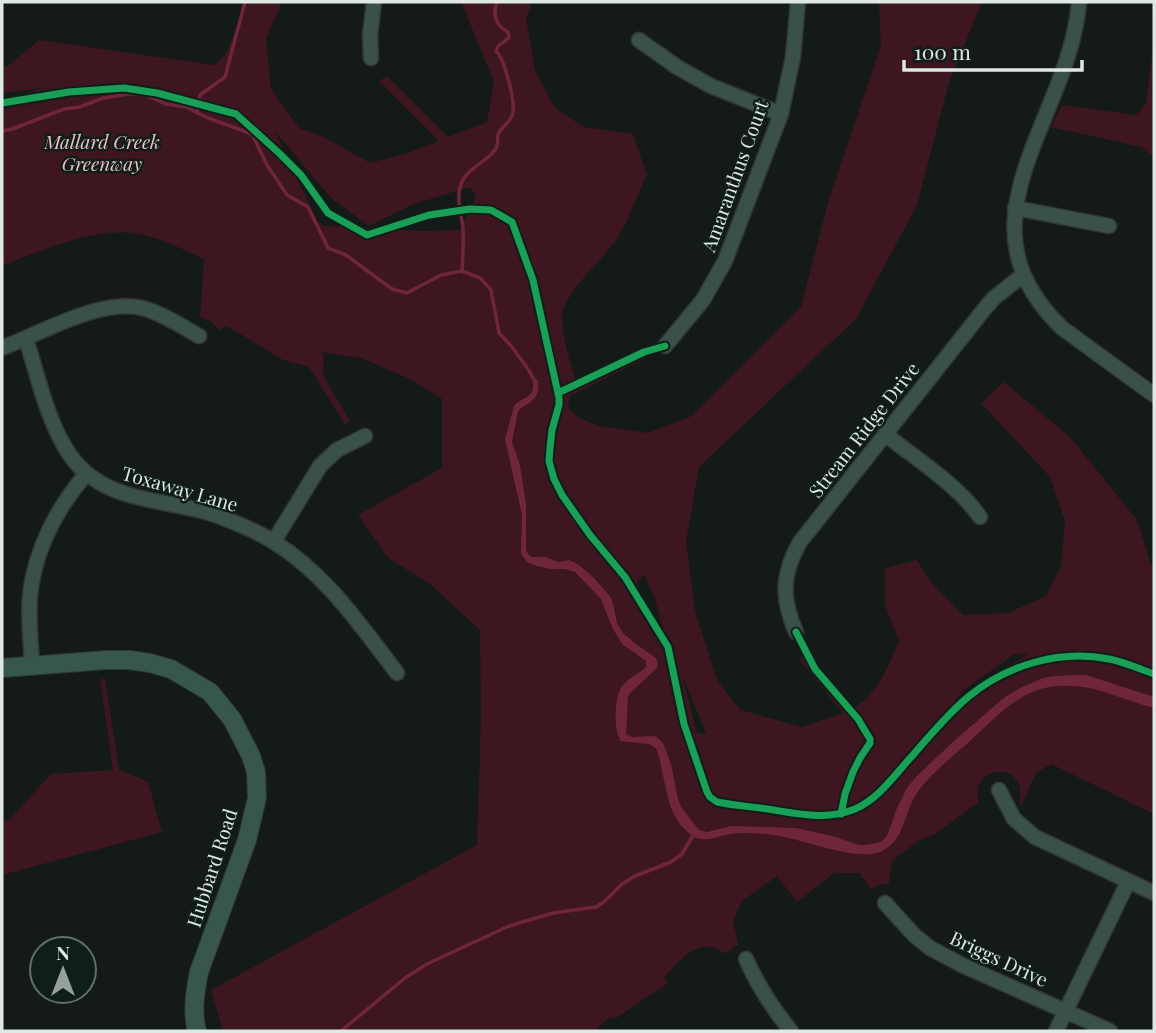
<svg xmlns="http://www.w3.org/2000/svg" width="1156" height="1033" viewBox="0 0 1156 1033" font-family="'Playfair Display',serif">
<rect width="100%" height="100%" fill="#141a18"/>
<path fill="#3d1620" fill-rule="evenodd" d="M247,2H282L266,39L271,89L299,128L324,137L370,163L408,153L439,141L379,81L387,76L448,137L487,122L494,82L462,4L463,2H532L526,20L535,70L555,108L584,127L633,134L647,175C638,193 628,222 617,239C601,262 576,281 564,307C557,321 571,367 576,381L572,385L641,353L644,359L570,396L568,408L578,417L599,426L648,433L692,416L801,307L829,199L881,46L879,2H982L949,82L917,205L856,319L699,467L686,542L695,611L717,680L740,710L802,727L843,713L799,659L809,656L852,709C878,695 888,666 899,641L885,605V568L917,560L930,581L963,615L1008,613L1046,596L1061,566L1065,521L1050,477L981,403L1004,382L1070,437L1137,520L1151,565H1154V814L1051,764L1036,773L1020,808C1020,801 1021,791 1019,785C1010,761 970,771 979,802L935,834L918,841L892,861L889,884L879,885L871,890L860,873H834L797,902L777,876L742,901L733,921L738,944L725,954C722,952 719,949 715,948C696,940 675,964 664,978L668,983L618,1017L608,1019L602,1023L597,1031H223L211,990L477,845L481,717L480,630L430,584L388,558L358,515L442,468V399L410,379L361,358L322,352L324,359L323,375L350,421L345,424L309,367L283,360L227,326L219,330L212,322L200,317L204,260L200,257C180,248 160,238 139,234C93,226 44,251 2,265V100L11,99L42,88L2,93V67L9,65L39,40L214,65L226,54ZM274,130L331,198L369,226L414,204L467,188H471L476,197L460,230L423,231L325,226L318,222ZM644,574L655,599L663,630L636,584ZM1029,653L953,702L965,689L1015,654ZM682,675L706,733L705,734L697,733Z
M1152,2H1154V157L1142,147L1051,127L1062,105L1136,115L1146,104L1154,40Z
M100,679H105L119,769L148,782L162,832L2,875V822L9,820L51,774L113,770Z"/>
<path fill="#70263a" d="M538,380C540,401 531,400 518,411L512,442L520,465L526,505V550L529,555L532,557H545L558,562L569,560L579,565L593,577L610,596L613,604L617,623L623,633L637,645L656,658L658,665L656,669L630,693L628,696L626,734L632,737L654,736L658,738L663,743L671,764L678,799L681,807L699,830L707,832L731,826L796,828L836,837L859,845H865L881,842L887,836L897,808L907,788L917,776L955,740L1005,697L1020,688L1043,678L1055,676L1076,675H1086L1154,697V708C1134,703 1114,694 1094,689C1032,676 1011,703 969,742C952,757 925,778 914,798C904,816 903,841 882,851C858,863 801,838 773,835C759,833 744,832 731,834C716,836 704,845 690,834C663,813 667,777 656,748L649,744L621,741C613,731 614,695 623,685C629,678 639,674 646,667V661L622,644L613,629L601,599L575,572L565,569H551L537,566L527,562L521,554L522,515L505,439L514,406C523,395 535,400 533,381Z"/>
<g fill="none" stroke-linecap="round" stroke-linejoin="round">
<path stroke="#70263a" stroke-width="3.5" d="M197,113L200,95L225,77L245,2
M2,131L12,129L64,109L80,107L103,98L128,94H143L166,104L186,107L208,118L252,134L267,165L287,195L308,207L328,248L346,255L392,289L407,293L441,275L462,271L480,278L491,290L499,333L512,347L528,369L536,383
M462,271C463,256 464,241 463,227C461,214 456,197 461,184C467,168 485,163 495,150C499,145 497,141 498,135C501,126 511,123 513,113C515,100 505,60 496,51L499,45L504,42L509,37L508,32C496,26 492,14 497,2
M341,1031L405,978L427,964L509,926L553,913L596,907L605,901L622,884L635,876L671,862L682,854L694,834"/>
<g stroke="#313635" stroke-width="17">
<path id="minor" d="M1079,2C1070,119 950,221 1062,328L1154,395
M639,40L677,67L711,86L781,114
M371,58L370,35L374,2
M1015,208L1109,226
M26,339C38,376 46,416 66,449C97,501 155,498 206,512C225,518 257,531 274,542C326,574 360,625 397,673
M665,346L703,300L725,261L781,114L793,57L798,2
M2,348C42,333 103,296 146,309C165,315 183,327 199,336
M885,434C915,458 959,486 980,517
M274,541L320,466L337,450L365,436
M796,632C781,598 782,573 800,542L986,307L994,298L1023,275
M32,666C31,643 28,617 30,595C35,550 57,508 86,474
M999,790L1014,819L1035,837L1154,893
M885,903L914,935L930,948L964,966L1110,1031
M746,959C758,986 773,1009 791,1031
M1056,1031L1128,882"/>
</g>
<g stroke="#313635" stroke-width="20">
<path id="major" d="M2,668L106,660H129L150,663L171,669L210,692L232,719L251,756L256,772L257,798L247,840L199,972C195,992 192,1012 197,1031"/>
</g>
<use href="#minor" stroke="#3a504a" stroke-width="14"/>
<use href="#major" stroke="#37564e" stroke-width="18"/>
<g stroke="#101e19" stroke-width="11">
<path id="cycleway" d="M2,103L69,92L124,88L157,93L236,114L279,153L301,175L328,213L367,235L429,215L470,209L491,210L512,222L533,280L559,398V405L552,430L550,448L549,461L554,479L562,495L590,535L625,577L668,647L684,724L707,792L710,797L717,802C731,805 745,806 760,808C791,812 824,822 855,809C879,799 895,774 913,755C930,735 948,714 968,697C1007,665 1060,649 1109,659C1125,662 1139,669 1154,674
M558,393L644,352L665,346
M796,632L815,669L858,719L870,739V743L860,758L853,772L845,794L841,814"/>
</g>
<use href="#cycleway" stroke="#1a9f57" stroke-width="7"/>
</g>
<g text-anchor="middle" stroke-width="5" stroke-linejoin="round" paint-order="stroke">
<g font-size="19" font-style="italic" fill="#f0bec7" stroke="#101e19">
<text x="102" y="149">Mallard Creek<tspan x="102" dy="22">Greenway</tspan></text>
</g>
<g font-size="19" fill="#dfe8e4" stroke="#101e19">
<text transform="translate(735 176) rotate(-70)" y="7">Amaranthus Court</text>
<text transform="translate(864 430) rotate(-52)" y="7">Stream Ridge Drive</text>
<text transform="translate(180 489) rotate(16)" y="7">Toxaway Lane</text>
<text transform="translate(212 868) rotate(-72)" y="7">Hubbard Road</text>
<text transform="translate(999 959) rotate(25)" y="7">Briggs Drive</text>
</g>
</g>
<rect width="1156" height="1033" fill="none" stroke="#dfe8e4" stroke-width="7"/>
<g transform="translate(63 970)"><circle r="33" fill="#101e19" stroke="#636f6a" stroke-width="2"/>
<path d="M0-5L12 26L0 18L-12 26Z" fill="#98a09d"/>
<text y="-10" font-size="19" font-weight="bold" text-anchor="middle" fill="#dfe8e4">N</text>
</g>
<path d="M904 60v10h178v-10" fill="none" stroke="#dfe8e4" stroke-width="3.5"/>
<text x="914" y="60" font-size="21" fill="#dfe8e4" stroke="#101e19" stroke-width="5" paint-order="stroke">100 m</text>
</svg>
